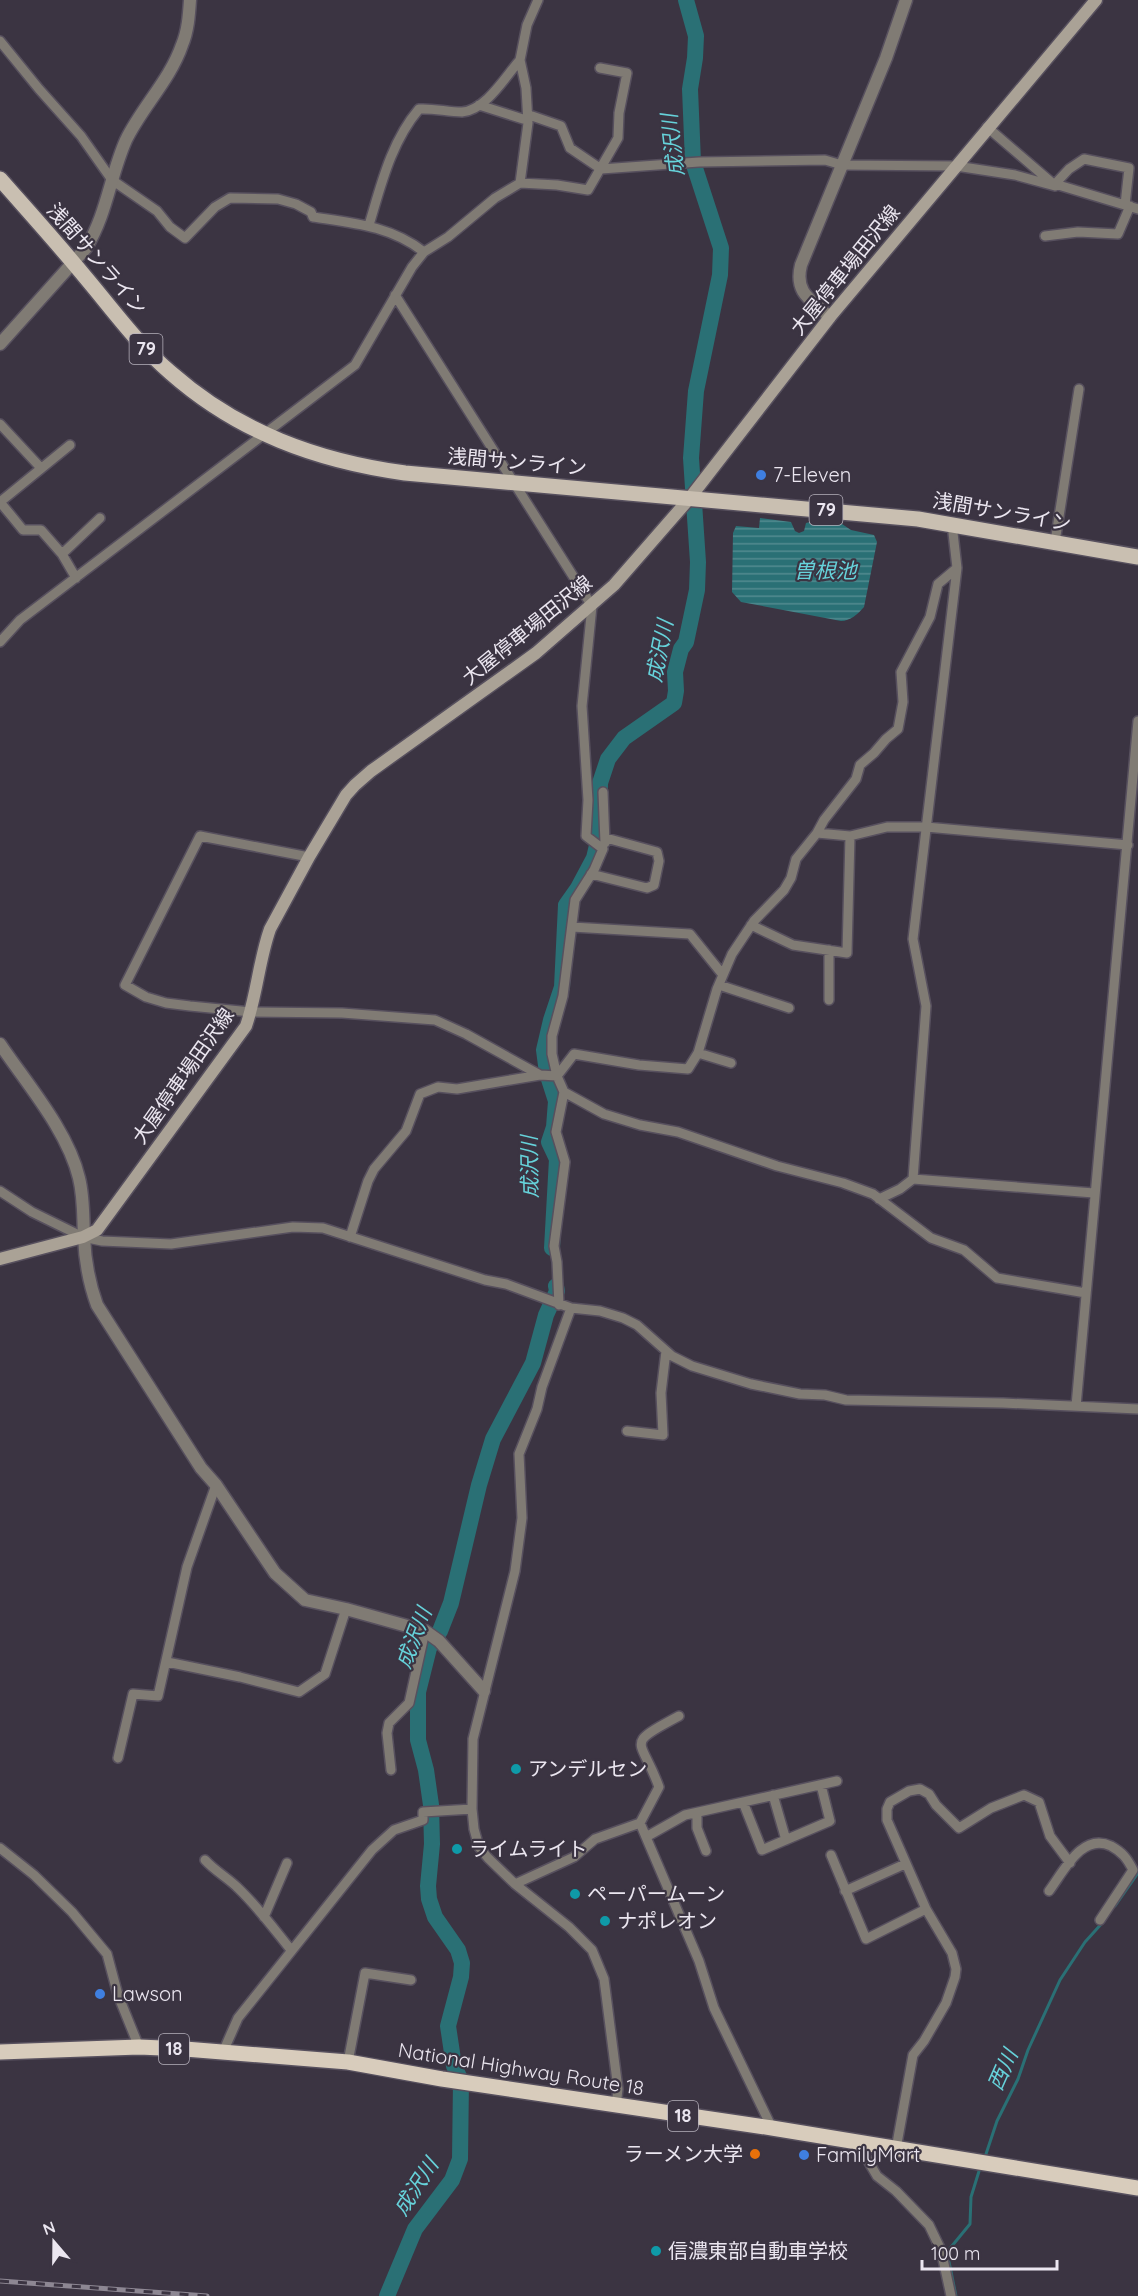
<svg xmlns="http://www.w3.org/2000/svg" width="1138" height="2296" viewBox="0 0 1138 2296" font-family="Quicksand,'Noto Sans JP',sans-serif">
<defs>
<pattern id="water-rules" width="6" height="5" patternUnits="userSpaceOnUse" patternTransform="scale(1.5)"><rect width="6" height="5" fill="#2a7075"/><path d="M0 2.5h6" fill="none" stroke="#538b90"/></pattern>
</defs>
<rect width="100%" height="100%" fill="#3b3442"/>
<path fill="url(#water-rules)" d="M760,518L791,522L795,531L799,533L804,531L806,523L810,522L842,524L851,530L874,535L877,542L864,607C858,614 850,621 841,621L741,602L732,592L733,533L736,526L759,528Z"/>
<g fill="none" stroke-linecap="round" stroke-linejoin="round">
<path stroke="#2a7075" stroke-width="3" d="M1115,1906L1138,1873
M985,2157L997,2121L1018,2079L1028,2050L1060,1980L1085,1942L1104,1921
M956,2296L947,2252L970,2224L971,2197L980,2168"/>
<path stroke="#2a7075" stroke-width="16" d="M552,1248L557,1159L549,1142L554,1127L556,1101L547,1073L544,1050L551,1020L562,987L566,905L578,888L594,858L599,837L600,783L608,759L624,738L674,703L676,691L675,672L681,649L686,642L697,590L698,562L691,458L696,391L720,275L721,248L693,162L690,89L695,58L696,36L686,0
M387,2296L415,2229L452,2180L460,2159L461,2081L454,2066L448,2026L461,1977L462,1963L458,1950L435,1917L429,1899L428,1886L432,1844L431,1805L426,1770L418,1740V1692L429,1648L440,1631L451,1603L479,1485L493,1439L533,1363L546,1315L557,1291L556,1286"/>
<g stroke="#57505e" stroke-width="12">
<path id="minor" d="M0,41L39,89L81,136L112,180L157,211L170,227L185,238L215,207L230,198L278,199L296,204L311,212L313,217C353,223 391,226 424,252
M479,105L523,119L532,116L561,126L570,148L601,169L699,162L825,160L842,165L956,166L1015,175L1055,186
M987,127L1051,182
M520,183L528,123L526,88L520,60L527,25L538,0
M1055,184L1069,169L1084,159L1129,168L1125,205
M1055,184L1138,209
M369,225C381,185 391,142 419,109C434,108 447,112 462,112C486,110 505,77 520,60
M1045,236L1078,232L1118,234L1130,206
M395,295L592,606L582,706L588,800L586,836L603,849L594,870L575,900L563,996L552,1036V1054L557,1076L564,1092L556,1132L565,1162L554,1246L557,1262L559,1305
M0,424L41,468
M70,445L0,502L23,530H41L62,554L76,578
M952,524L957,568L913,939L926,1006L913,1179L1094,1193
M1055,542L1079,389
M62,554L100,518
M0,642L20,620L355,365L412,267L424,252L448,237L495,198L520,183L557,185L588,190L618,138L619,113L627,73L600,68
M603,792L605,843
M817,833L850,836L887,827H926L1128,845
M309,857L200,836L125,985L146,997L166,1003L190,1006L251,1012L342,1013L435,1020L466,1034L540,1075
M591,874L647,888L654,885L659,861L657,852L606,838
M751,925L793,945L847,953L850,836
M572,927L690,934L723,975
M719,985L789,1008
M829,1000V950
M698,1053L731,1063
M557,1076L574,1054L639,1065L688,1069L698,1053L717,989L732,954L754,921L784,890L791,878L796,859L817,833L824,820L856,779L860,765L874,753L886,739L898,729L903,702L901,672L930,617L938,584L957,568
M564,1092L604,1114L640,1125L678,1132L777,1166L843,1183L873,1194L931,1238L964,1250L997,1278L1086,1293
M0,1191L32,1212L83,1237L102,1241L171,1244L293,1227L323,1228L485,1280L506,1284L571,1308L600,1311L623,1318L637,1325L672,1356L692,1366L751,1384L800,1394L825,1395L846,1400L1003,1403L1138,1409
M879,1199L900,1189L913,1179
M350,1237L368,1181L374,1169L406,1131L420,1094L438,1087L457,1089L540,1075L557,1076
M571,1308L542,1387L537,1409L519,1454L522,1518L515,1571L473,1739L472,1809L474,1829L479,1847L488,1858L515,1884L569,1927L592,1950L604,1979L618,2089L616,2106
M1076,1406L1138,721
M627,1431L663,1435L661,1393L666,1351
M167,1662L240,1677L299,1692L325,1674L346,1609
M118,1758L133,1694L158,1696L187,1567L216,1485
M391,1770L387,1733L389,1723L409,1703L425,1631
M773,1795L786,1840
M743,1802L762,1850L830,1821L821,1785
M697,1813V1828L706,1851
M640,1823L699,1961L714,2008L772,2128
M646,1837L685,1815L837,1781
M0,1848L34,1875L72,1912L107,1954L118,1995L139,2047
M831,1855L866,1939L926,1909
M205,1860C215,1871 228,1878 238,1888C258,1907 274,1929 291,1950
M515,1884L574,1857L595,1839L640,1823L659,1787C641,1737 623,1746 679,1716
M845,1891L905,1864
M1049,1891C1064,1871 1082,1832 1111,1846C1122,1852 1127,1858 1133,1870L1100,1920
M264,1917L287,1863
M223,2052L238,2018L372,1850L394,1830L423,1820V1812L472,1809
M348,2062L365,1973L411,1980
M857,2142L877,2176L896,2191L929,2225L941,2250L951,2296
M896,2149L913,2055L924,2041L946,2003L955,1977L956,1969L952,1953L926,1909L887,1820V1809L890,1802L909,1791L920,1789L929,1794L936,1805L959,1828L991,1808L1024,1795L1039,1802L1050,1836L1070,1863"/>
</g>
<g stroke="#57505e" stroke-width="15">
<path id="tertiary" d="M830,317C811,300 794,293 801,265L886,58L906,0
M0,344L86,248C107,214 110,176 126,140C142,107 170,80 182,45C188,31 189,15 190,0
M0,1044C27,1084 68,1131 79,1178C84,1198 83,1217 84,1237C85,1261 89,1283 97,1305L201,1468L216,1485L275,1573L305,1600L346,1609L425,1631L439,1641L484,1691"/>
</g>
<g stroke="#57505e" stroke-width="15">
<path id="secondary" d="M0,1259L83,1237L97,1230L246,1026C257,994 259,960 270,929L309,857L346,795L355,785L371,771L536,653L614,585L689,499L830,317L1096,0"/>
</g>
<g stroke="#57505e" stroke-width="18">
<path id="primary" d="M0,179C29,212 58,244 86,278C113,310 139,346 171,373C238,432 317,461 405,473L918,519L1138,557"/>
</g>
<g stroke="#57505e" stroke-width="18">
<path id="trunk" d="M0,2052L139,2047L185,2049L348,2062L442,2079L772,2128L1138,2188"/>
</g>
<use href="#minor" stroke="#807b74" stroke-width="9"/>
<use href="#tertiary" stroke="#807b74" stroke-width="12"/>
<use href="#secondary" stroke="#aaa296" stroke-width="12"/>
<use href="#primary" stroke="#c9bfb1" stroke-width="15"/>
<use href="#trunk" stroke="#d8ccbc" stroke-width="15"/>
<g stroke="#8d8793" stroke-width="5">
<path id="rail" d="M0,2281L207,2296"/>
</g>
<use href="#rail" stroke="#3b3442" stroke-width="3" stroke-dasharray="9" stroke-linecap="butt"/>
</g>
<g fill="#3f7fe0" stroke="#3b3442" stroke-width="2">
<circle cx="761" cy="475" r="6"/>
<circle cx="100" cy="1994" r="6"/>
<circle cx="804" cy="2155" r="6"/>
</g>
<g fill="#0f9aa8" stroke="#3b3442" stroke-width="2">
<circle cx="516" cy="1769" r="6"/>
<circle cx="457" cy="1849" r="6"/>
<circle cx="575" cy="1894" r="6"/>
<circle cx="605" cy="1921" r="6"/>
<circle cx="656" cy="2251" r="6"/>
</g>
<circle fill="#e8710a" stroke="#3b3442" stroke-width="2" cx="755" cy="2154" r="6"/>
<g text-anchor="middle" stroke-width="4.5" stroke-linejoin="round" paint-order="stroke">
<g fill="#3b3442" stroke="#b6b1bc" stroke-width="1.5">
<rect x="129.5" y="334" width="33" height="30" rx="4.5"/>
<rect x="809.5" y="495" width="33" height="30" rx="4.5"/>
<rect x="159" y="2034" width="30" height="30" rx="4.5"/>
<rect x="668" y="2101" width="30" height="30" rx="4.5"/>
</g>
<g font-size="18" font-weight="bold" fill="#ebe6f0">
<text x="146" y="355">79</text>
<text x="826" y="516">79</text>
<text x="174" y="2055">18</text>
<text x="683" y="2122">18</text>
</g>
<g font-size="20" fill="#ebe6f0" stroke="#3b3442">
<text transform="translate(97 259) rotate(49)" y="7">浅間サンライン</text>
<text transform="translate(845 270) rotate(-51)" y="7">大屋停車場田沢線</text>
<text transform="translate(517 462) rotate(5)" y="7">浅間サンライン</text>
<text transform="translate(1002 512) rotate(10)" y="7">浅間サンライン</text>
<text transform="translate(527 630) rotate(-39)" y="7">大屋停車場田沢線</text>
<text transform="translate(183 1076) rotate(-55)" y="7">大屋停車場田沢線</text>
<text transform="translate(521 2069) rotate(9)" y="7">National Highway Route 18</text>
</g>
<g font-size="20" fill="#ebe6f0" stroke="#3b3442" text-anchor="start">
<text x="773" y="482">7-Eleven</text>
<text x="528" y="1776">アンデルセン</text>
<text x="469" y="1856">ライムライト</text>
<text x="587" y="1901">ペーパームーン</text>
<text x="617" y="1928">ナポレオン</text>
<text x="112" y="2001">Lawson</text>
<text x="743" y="2161" text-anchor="end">ラーメン大学</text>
<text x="816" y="2162">FamilyMart</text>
<text x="668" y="2258">信濃東部自動車学校</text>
</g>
<g font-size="21" font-style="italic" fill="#66d2da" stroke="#3b3442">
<text transform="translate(673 145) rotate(-97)" y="7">成沢川</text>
<text x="825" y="578">曽根池</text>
<text transform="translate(660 651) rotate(-79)" y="7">成沢川</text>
<text transform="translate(530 1167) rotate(-91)" y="7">成沢川</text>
<text transform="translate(414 1638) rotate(-69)" y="7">成沢川</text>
<text transform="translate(1003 2070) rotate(-66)" y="7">西川</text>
<text transform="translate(416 2187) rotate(-57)" y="7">成沢川</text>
</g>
</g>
<g transform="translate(54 2242) rotate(340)" stroke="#3b3442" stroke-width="4.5" paint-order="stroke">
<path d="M0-4.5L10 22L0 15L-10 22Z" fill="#ebe6f0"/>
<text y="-9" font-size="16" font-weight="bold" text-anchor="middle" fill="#ebe6f0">N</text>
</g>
<path d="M922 2260v9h135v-9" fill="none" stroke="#ebe6f0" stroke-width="3"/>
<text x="931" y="2260" font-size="18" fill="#ebe6f0" stroke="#3b3442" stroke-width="4.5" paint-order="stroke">100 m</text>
</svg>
